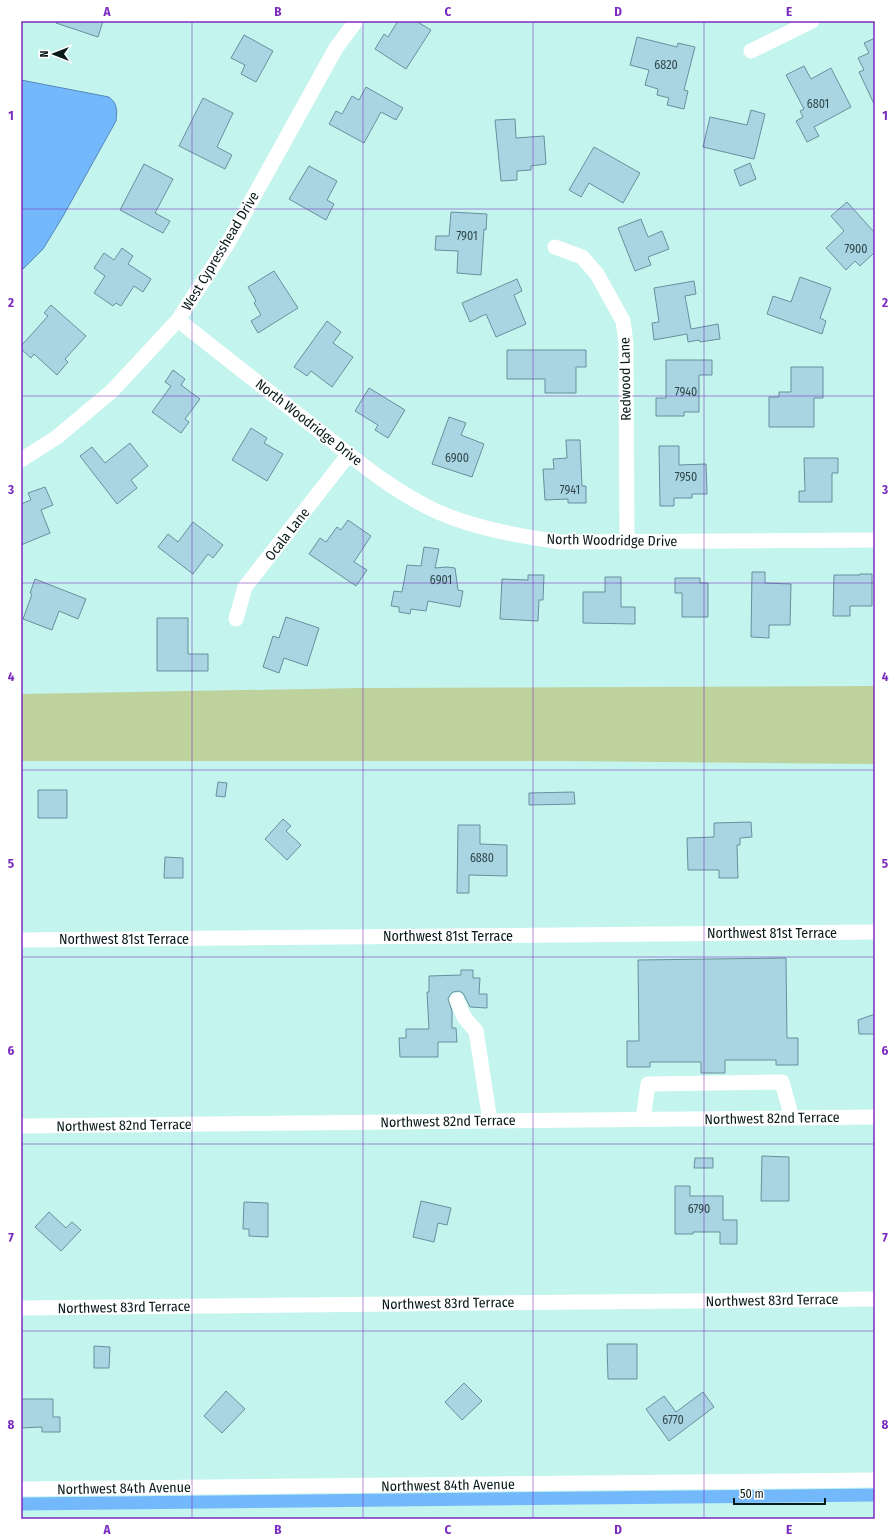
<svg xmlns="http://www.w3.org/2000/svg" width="896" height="1540" viewBox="0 0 896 1540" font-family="'Fira Sans Condensed',sans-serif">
<rect width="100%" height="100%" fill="#c4f4ee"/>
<path fill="#bed29e" d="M875,686V764L563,761H21V694L361,688Z"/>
<path fill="#74b8fc" stroke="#5489b8" d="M21,80L109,97C118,104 117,111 116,121L62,218L43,249L21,271Z"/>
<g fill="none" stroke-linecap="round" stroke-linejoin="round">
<path stroke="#74b8fc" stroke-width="13" d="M21,1504L875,1495"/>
</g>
<path fill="#a9d4e2" stroke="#67909d" d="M56,21H103L98,37L56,23Z
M398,21H416L431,30L406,69L375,49L384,34L388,37Z
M244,35L273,51L256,82L241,74L245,65L231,58Z
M637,37L677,47L678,43L695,47L684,90L688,91L684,109L667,105L669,98L657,95L658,89L645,85L649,70L630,65Z
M875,38V106L859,72L864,70L858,58L869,53L864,43Z
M804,66L811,79L831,68L851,107L814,127L819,136L807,142L796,121L803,117L800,111L804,109L786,75Z
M366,87L403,108L396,120L381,112L364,143L329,124L336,111L342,114L352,96L359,100Z
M203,98L233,113L217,147L232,155L225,169L179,146Z
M751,110L765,114L754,159L703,147L710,117L747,125Z
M515,119L516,138L544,136L546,164L531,166V170L517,171V180L501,181L495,120Z
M594,147L640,173L623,203L589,183L581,197L569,190Z
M750,163L756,179L740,186L734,170Z
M144,164L173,179L155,213L170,221L163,233L120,210Z
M309,166L337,181L327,200L334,204L326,220L289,199Z
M847,202L875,233V252L860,266L855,261L846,270L826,248L844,231L831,216Z
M451,212L487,214L486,230L484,229L481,275L457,273L458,251L435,250L436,236H449Z
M641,219L648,237L662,231L669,249L648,257L651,265L635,271L618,228Z
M122,248L133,256L128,264L151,279L143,292L134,286L121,306L116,303L113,306L94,293L105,276L94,268L104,253L114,260Z
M274,271L298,308L258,333L251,321L261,315L254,303L256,301L248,287Z
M800,277L831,288L820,318L826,321L822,334L767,314L773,296L791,302Z
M517,279L522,291L514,295L526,324L496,337L486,314L470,322L462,303Z
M694,281L696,294L685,296L691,329L718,324L720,339L700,342L699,340L688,342L687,334L654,340L652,323L659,322L654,288Z
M51,305L86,336L65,359L68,362L57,375L34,354L31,358L21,349V346L48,316L44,313Z
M327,321L341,332L333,343L353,357L332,387L311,371L307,376L294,367Z
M507,350H586V367H576V393H545V379H507Z
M666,360H712V375H699V412H684V416H656V398H666Z
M791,367H823V398H814V427H769V397H779V392H791Z
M173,370L185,379L181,385L200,399L185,419L189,422L181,433L152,412L171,386L165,382Z
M369,388L405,410L388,438L375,430L378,425L355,411Z
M449,417L466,423L461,435L484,444L472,477L432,464Z
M251,428L267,438L264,443L283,454L267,481L232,460Z
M566,440H580L582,486H586V503H568V499L545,500L543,469H554L553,459L567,458Z
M130,443L148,466L131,480L137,488L117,504L80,456L92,447L105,463Z
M659,446H679V465L706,464L707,494H692V498H674V506H660Z
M804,458H838V473H832V502H799V491H805Z
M45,487L53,505L41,510L50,533L21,545V504L31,500L28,493Z
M348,520L371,536L354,562L367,570L356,586L309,554L320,538L326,542L337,527L341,530Z
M193,522L223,545L213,558L208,554L193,574L158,547L168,534L178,542Z
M424,547L439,549L435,568L447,567L455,568L458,590L463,591L460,607L428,601L426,611L411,609L410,614L399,612V607L391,606L394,591L402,592L407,565L421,566Z
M752,572H765V583L791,584L790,625H769V638L751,637Z
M860,574H872V606H850V616H833L834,575H860Z
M528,575H544L543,600H539L538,621L500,619L502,579L528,580Z
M605,577H621V607H635V624L583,623V592H605Z
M675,578H700V583H708V617H682V593H675Z
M35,579L86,599L78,619L59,611L52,630L23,619L32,594L30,593Z
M286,617L319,628L307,666L284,658L279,673L263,667L273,636L279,638Z
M157,618H188V654H208V671H157Z
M218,782L227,783L225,797L216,796Z
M38,790H67V818H38Z
M574,792L575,804L529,805V793Z
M283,819L291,826L286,831L301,845L287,860L265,839Z
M751,822L752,837L740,838V845H737L738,878H719V870H688L687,838L714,837V823Z
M458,825H480V844L507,845V876L469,875V893H457Z
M165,857L183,858V878H164Z
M786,958L787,1038H798V1065H776V1060H725V1073H701V1062H650V1067H627V1041H639L638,960Z
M461,970H473V978H480L479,994H487V1008L470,1007L463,993L459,991L453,992L450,995L448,999L452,1011V1028H456L457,1042H438V1057H400L399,1038H406V1029H429L427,992H429V976L461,975Z
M875,1014V1034H859L858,1020Z
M762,1156L789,1157V1201H761Z
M695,1158H713V1168H694Z
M675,1186H690V1196H723V1220H737V1244H720V1232H693V1234H675Z
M421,1201L451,1208L447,1225L438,1223L434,1242L413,1237Z
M244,1202L268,1203V1237L249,1236V1229H243Z
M49,1212L66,1228L72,1222L81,1230L61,1251L35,1227Z
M607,1344H637V1379H608Z
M94,1346L110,1347L109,1368H94Z
M464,1383L482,1401L462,1420L445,1402Z
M226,1391L245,1409L222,1433L204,1416Z
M703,1392L714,1407L669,1441L646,1409L664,1396L676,1412Z
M21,1399H53V1417H60V1432H42V1427L21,1428Z"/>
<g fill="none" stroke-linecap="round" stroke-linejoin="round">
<path stroke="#fff" stroke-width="15" d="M751,51L812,21
M555,247L582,257L597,274L623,321L626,343L627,542
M178,320C225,357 271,393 318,430C356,460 394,492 438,512C478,529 519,536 561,542L875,540
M21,460L57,437L112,391L178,320L228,243L336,48L356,21
M236,619L245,587L349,454
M21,940L875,932
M457,1000L464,1017L476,1031L490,1121
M643,1119L648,1084L782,1082L792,1118
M21,1126L875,1117
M21,1308L875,1299
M21,1489L875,1480"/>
</g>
<path fill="none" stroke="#7b2cbf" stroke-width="1" stroke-opacity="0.55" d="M192,21V1519M363,21V1519M533,21V1519M704,21V1519M21,209H875M21,396H875M21,583H875M21,770H875M21,957H875M21,1144H875M21,1331H875"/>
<g text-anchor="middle" stroke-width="3" stroke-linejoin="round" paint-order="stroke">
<g font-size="12" fill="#30484b">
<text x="666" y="69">6820</text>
<text x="818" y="108">6801</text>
<text x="467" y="240">7901</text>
<text x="856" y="253">7900</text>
<text x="686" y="396">7940</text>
<text x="457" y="462">6900</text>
<text x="686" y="481">7950</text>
<text x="570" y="494">7941</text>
<text x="441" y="584">6901</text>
<text x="482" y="862">6880</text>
<text x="699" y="1213">6790</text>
<text x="673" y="1424">6770</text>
</g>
<g font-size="14" fill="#081a19" stroke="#fff">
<text transform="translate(220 251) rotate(-59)" y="5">West Cypresshead Drive</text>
<text transform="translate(625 379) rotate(-91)" y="5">Redwood Lane</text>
<text transform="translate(309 422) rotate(38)" y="5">North Woodridge Drive</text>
<text transform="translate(287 534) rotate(-52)" y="5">Ocala Lane</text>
<text transform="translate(612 540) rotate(1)" y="5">North Woodridge Drive</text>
<text x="772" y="938">Northwest 81st Terrace</text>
<text x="448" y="941">Northwest 81st Terrace</text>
<text x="124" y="944">Northwest 81st Terrace</text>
<text transform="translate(772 1118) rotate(-1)" y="5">Northwest 82nd Terrace</text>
<text transform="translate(448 1121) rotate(-1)" y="5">Northwest 82nd Terrace</text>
<text transform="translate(124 1125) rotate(-1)" y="5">Northwest 82nd Terrace</text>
<text transform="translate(772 1300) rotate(-1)" y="5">Northwest 83rd Terrace</text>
<text transform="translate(448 1303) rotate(-1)" y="5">Northwest 83rd Terrace</text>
<text transform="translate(124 1307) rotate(-1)" y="5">Northwest 83rd Terrace</text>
<text transform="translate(448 1485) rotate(-1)" y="5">Northwest 84th Avenue</text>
<text transform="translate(124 1488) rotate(-1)" y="5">Northwest 84th Avenue</text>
</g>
</g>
<rect width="896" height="1540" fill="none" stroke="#ffffff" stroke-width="44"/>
<g transform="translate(54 54) rotate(270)" stroke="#ffffff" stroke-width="3" paint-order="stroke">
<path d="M0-3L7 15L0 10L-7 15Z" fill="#081a19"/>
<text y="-6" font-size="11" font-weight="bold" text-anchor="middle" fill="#081a19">N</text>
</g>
<path d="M734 1498v6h91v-6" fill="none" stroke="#081a19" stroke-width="2"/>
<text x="740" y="1498" font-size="12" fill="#081a19" stroke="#ffffff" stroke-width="3" paint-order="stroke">50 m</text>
<rect x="22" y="22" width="852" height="1496" fill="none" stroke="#7b2cbf" stroke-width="1.5"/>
<g font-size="13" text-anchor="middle" font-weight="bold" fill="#7b2cbf">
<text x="107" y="16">A</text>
<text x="278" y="16">B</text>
<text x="448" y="16">C</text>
<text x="618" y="16">D</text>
<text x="789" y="16">E</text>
<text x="11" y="120">1</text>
<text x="885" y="120">1</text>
<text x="11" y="307">2</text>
<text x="885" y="307">2</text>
<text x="11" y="494">3</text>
<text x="885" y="494">3</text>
<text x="11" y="681">4</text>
<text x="885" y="681">4</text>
<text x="11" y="868">5</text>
<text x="885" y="868">5</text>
<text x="11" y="1055">6</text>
<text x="885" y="1055">6</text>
<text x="11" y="1242">7</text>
<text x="885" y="1242">7</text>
<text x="11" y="1429">8</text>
<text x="885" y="1429">8</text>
<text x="107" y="1534">A</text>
<text x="278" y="1534">B</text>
<text x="448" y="1534">C</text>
<text x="618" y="1534">D</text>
<text x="789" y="1534">E</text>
</g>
</svg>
